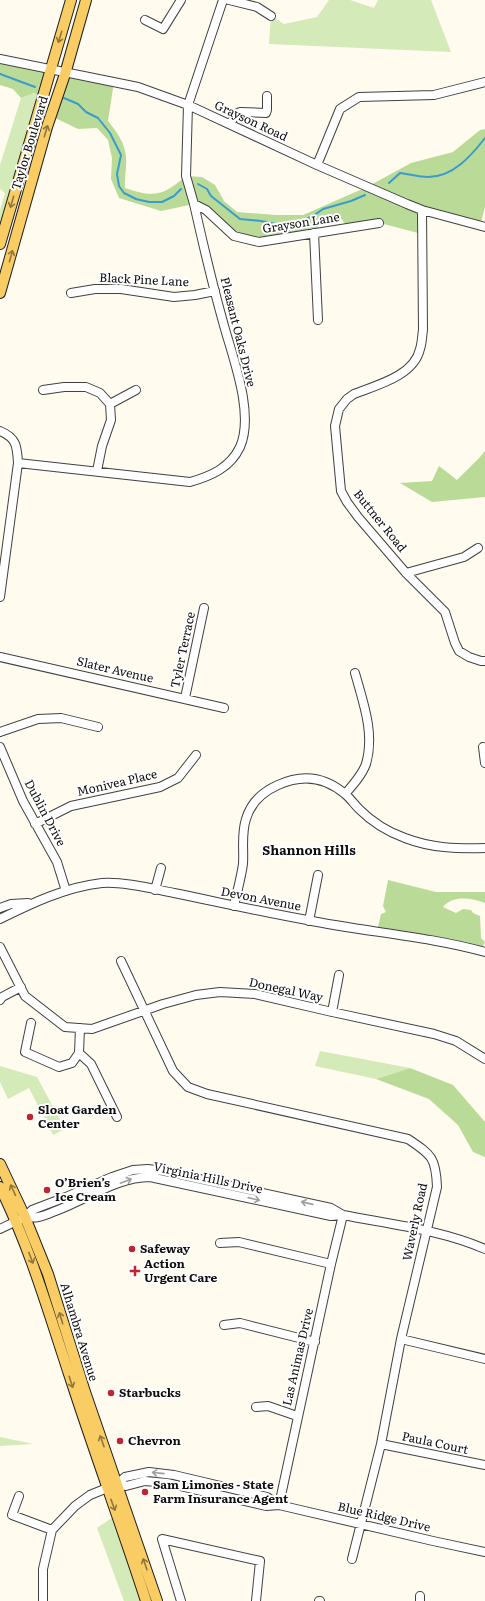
<svg xmlns="http://www.w3.org/2000/svg" width="485" height="1601" viewBox="0 0 485 1601" font-family="Literata,serif">
<rect width="100%" height="100%" fill="#fffbef"/>
<path fill="#d4eab8" d="M329,0H350L374,8L378,0H431L451,52L269,44L271,16L284,24L317,17Z
M34,93L42,97L0,244V210L5,193L0,189V165L21,98Z
M320,1051L410,1068L376,1079L315,1066Z
M0,1066L37,1077L65,1129L53,1135L29,1088L8,1099L0,1082Z
M0,1437L33,1444L0,1446Z
M116,1515L146,1601H124L97,1528Z"/>
<path fill="#b9db97" d="M0,59L50,70L42,97L34,93L21,98L13,89L0,85Z
M65,74L114,82L108,121C117,132 125,143 126,157C127,168 124,178 125,188C154,198 163,196 186,176L202,177L215,185L224,201L237,212L276,215H303L367,187L411,163L453,152L480,130L485,129V207L480,226L423,210L422,234L380,223L348,228L338,214L320,217L317,233L259,242L234,236L194,204L161,211L119,198L111,179L112,158L108,140L97,128L78,129L51,116Z
M485,451V497L432,502L400,483L432,481L439,466L457,480L480,457Z
M388,880L436,892H485V903C471,898 453,895 443,907L456,913L463,909L471,910L473,913L480,916L481,938L485,942L481,951L377,931L381,914L386,912L383,906Z
M410,1068L453,1085L485,1122V1157L473,1152L458,1125L429,1099L376,1079Z"/>
<g fill="none" stroke-linecap="round" stroke-linejoin="round">
<path stroke="#399bce" stroke-width="2" d="M0,74L35,87
M64,98L78,104L86,112L98,118L110,133L121,155L117,174L119,186L124,193L136,199L149,202H162L174,196L181,189
M389,183L400,173C409,174 419,177 428,177C453,177 471,156 485,138
M198,184L207,189L211,196L240,219L261,221L276,224L292,225L313,216L323,209L351,201L365,195"/>
<g stroke="#414141" stroke-width="10">
<path id="minor" d="M223,0L188,105L186,176L194,204L206,210L234,236L259,242L379,223
M229,0L257,7L271,16
M145,20L163,29L181,0
M0,59L138,87L188,105L317,165L407,204L422,210L485,227
M230,124L236,114L240,112L266,113L267,110V96
M317,165L340,109L359,97L434,95L485,82
M422,210L423,330C422,336 422,343 420,349C414,376 377,385 354,394L347,399L339,409L335,426L341,491L347,502L358,517L406,573L445,612L455,643L459,651L469,657L481,661H485
M314,233L318,320
M71,293L95,289H121L174,297L195,295L215,291
M43,390L64,387H86L100,393L110,404L111,420L102,446L97,471
M110,404L136,390
M0,431C17,438 17,447 18,463L0,597
M18,463L190,482C211,476 230,468 240,447C255,413 232,356 223,322C212,283 203,244 194,204
M406,573L464,557L478,548
M0,657L224,708
M185,698L204,608
M0,732L38,719L61,718L98,727
M0,747L23,801L57,862L66,891
M483,747L485,763
M345,794C353,785 362,775 366,764C375,733 363,702 355,673
M35,824L71,806L160,787L178,778L196,755
M155,890L161,868
M234,906C237,892 241,878 243,864C244,849 241,834 246,819C251,802 262,792 278,785C302,774 324,776 345,794C350,798 354,804 359,809C372,822 388,832 405,838C431,848 457,849 485,848
M0,908L11,904L28,903
M0,919C32,903 66,887 102,883C122,881 154,889 174,893C218,902 262,912 307,920C366,932 427,936 485,952
M309,921L318,875
M0,947L25,996L65,1027L92,1029L163,1004L196,995L220,992L255,994L332,1012L434,1034L456,1041L485,1059
M121,961L173,1071L188,1087L207,1094L408,1139C432,1155 436,1158 437,1187L401,1339L381,1444L352,1559
M0,1000L2,997L21,987
M332,1012L339,975
M31,1023L25,1052L59,1067L72,1063L79,1053
M80,1028L79,1053L91,1064L117,1117
M0,1229L25,1217L32,1210L66,1197L112,1177L133,1170L148,1169L163,1171L331,1208L343,1215L331,1216L150,1177C118,1177 87,1199 58,1210C45,1215 39,1219 25,1217
M220,1243L239,1242L331,1264
M485,1249C442,1230 389,1224 343,1215L331,1264L279,1505L433,1541L485,1552
M224,1325L240,1323L315,1342
M401,1339L485,1359
M256,1407L268,1406L297,1416
M381,1444L485,1465
M19,1496L12,1515L52,1530
M43,1601V1569L52,1530L75,1506L90,1495L117,1484L125,1477L149,1472L174,1475L267,1497L279,1505L266,1506L167,1483L145,1481L126,1486L117,1484
M181,1601L162,1539L260,1561L256,1601
M319,1601H320
M420,1601V1596"/>
</g>
<g stroke="#1f1f1f" stroke-width="12">
<path id="major" d="M0,244L71,0
M0,293L47,127L65,74L86,0
M0,1164L25,1217L48,1274L85,1392L157,1601
M0,1187C31,1250 49,1314 71,1380C95,1454 122,1527 146,1601"/>
</g>
<use href="#minor" stroke="#fff" stroke-width="8"/>
<use href="#major" stroke="#f9cd64" stroke-width="10"/>
</g>
<defs><path id="oneway-shaft" d="M-6 0H5M1.5-3L5.5 0L1.5 3" fill="none" stroke-width="1.6" stroke-linecap="round" stroke-linejoin="round"/></defs>
<g stroke="#8f773d">
<use href="#oneway-shaft" transform="translate(60 37) rotate(107)"/>
<use href="#oneway-shaft" transform="translate(46 131) rotate(-73)"/>
<use href="#oneway-shaft" transform="translate(12 202) rotate(106)"/>
<use href="#oneway-shaft" transform="translate(11 256) rotate(-74)"/>
<use href="#oneway-shaft" transform="translate(13 1190) rotate(-115)"/>
<use href="#oneway-shaft" transform="translate(31 1258) rotate(69)"/>
<use href="#oneway-shaft" transform="translate(61 1318) rotate(-107)"/>
<use href="#oneway-shaft" transform="translate(71 1382) rotate(72)"/>
<use href="#oneway-shaft" transform="translate(102 1441) rotate(-110)"/>
<use href="#oneway-shaft" transform="translate(113 1505) rotate(70)"/>
<use href="#oneway-shaft" transform="translate(145 1564) rotate(-109)"/>
</g>
<g stroke="#9f9f9f">
<use href="#oneway-shaft" transform="translate(126 1181) rotate(-21)"/>
<use href="#oneway-shaft" transform="translate(254 1199) rotate(13)"/>
<use href="#oneway-shaft" transform="translate(307 1203) rotate(-167)"/>
<use href="#oneway-shaft" transform="translate(158 1473) rotate(-174)"/>
</g>
<g fill="#bf2434" stroke="#fff" stroke-width="1.5">
<circle cx="30" cy="1117" r="4"/>
<circle cx="47" cy="1190" r="4"/>
<circle cx="132" cy="1249" r="4"/>
<path d="M133 1265h4v4h4v4h-4v4h-4v-4h-4v-4h4z"/>
<circle cx="111" cy="1393" r="4"/>
<circle cx="120" cy="1441" r="4"/>
<circle cx="145" cy="1492" r="4"/>
</g>
<g text-anchor="middle" stroke-width="4" stroke-linejoin="round" paint-order="stroke">
<g font-size="12" fill="#0e0e0e" stroke="#fff">
<text transform="translate(251 121) rotate(25)" y="4">Grayson Road</text>
<text transform="translate(30 143) rotate(-73)" y="4">Taylor Boulevard</text>
<text transform="translate(301 223) rotate(-9)" y="4">Grayson Lane</text>
<text transform="translate(144 280) rotate(3)" y="4">Black Pine Lane</text>
<text transform="translate(238 332) rotate(76)" y="4">Pleasant Oaks Drive</text>
<text transform="translate(380 521) rotate(51)" y="4">Buttner Road</text>
<text transform="translate(183 650) rotate(-78)" y="4">Tyler Terrace</text>
<text transform="translate(115 670) rotate(13)" y="4">Slater Avenue</text>
<text transform="translate(117 783) rotate(-13)" y="4">Monivea Place</text>
<text transform="translate(45 813) rotate(62)" y="4">Dublin Drive</text>
<text transform="translate(261 899) rotate(11)" y="4">Devon Avenue</text>
<text transform="translate(286 990) rotate(12)" y="4">Donegal Way</text>
<text transform="translate(208 1178) rotate(12)" y="4">Virginia Hills Drive</text>
<text transform="translate(415 1222) rotate(-78)" y="4">Waverly Road</text>
<text transform="translate(79 1332) rotate(73)" y="4">Alhambra Avenue</text>
<text transform="translate(298 1357) rotate(-77)" y="4">Las Animas Drive</text>
<text transform="translate(435 1443) rotate(12)" y="4">Paula Court</text>
<text transform="translate(384 1517) rotate(13)" y="4">Blue Ridge Drive</text>
</g>
<g font-size="12" font-weight="bold" fill="#0e0e0e" stroke="#fff" text-anchor="start">
<text x="38" y="1114">Sloat Garden<tspan x="38" dy="14">Center</tspan></text>
<text x="55" y="1187">O’Brien’s<tspan x="55" dy="14">Ice Cream</tspan></text>
<text x="140" y="1253">Safeway</text>
<text x="144" y="1268">Action<tspan x="144" dy="14">Urgent Care</tspan></text>
<text x="119" y="1397">Starbucks</text>
<text x="128" y="1445">Chevron</text>
<text x="153" y="1489">Sam Limones - State<tspan x="153" dy="14">Farm Insurance Agent</tspan></text>
</g>
<g font-size="13" font-weight="bold" fill="#0e0e0e" stroke="#fff">
<text x="309" y="855">Shannon Hills</text>
</g>
</g>
</svg>
